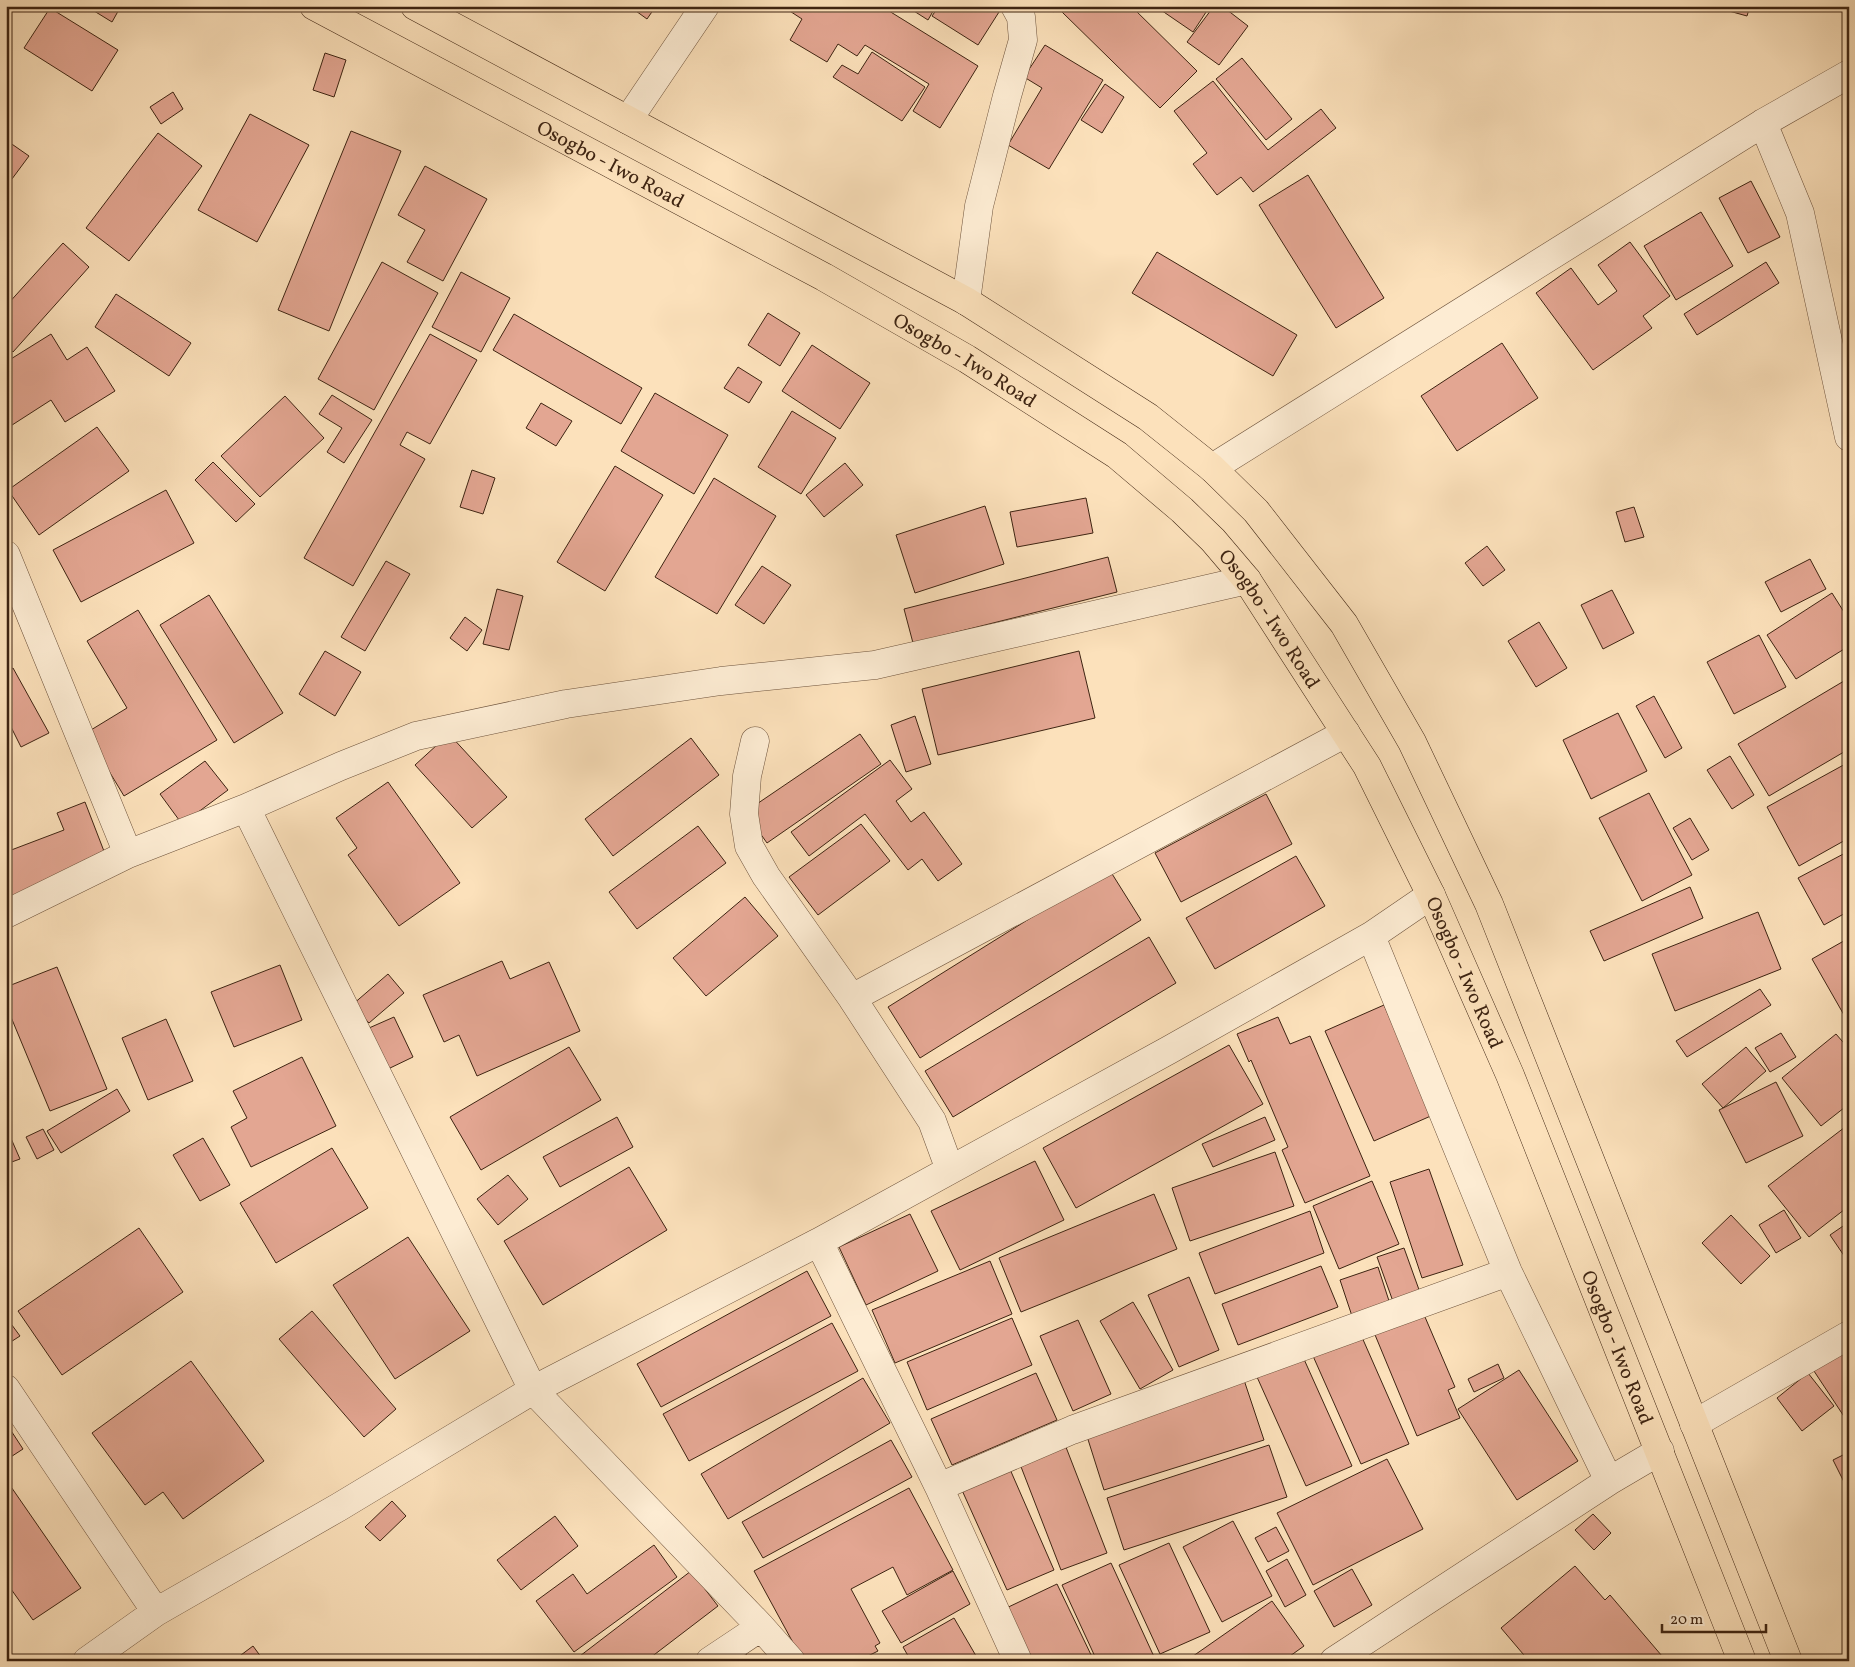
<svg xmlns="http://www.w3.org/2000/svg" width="1855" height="1667" viewBox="0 0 1855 1667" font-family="Vollkorn,serif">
<rect width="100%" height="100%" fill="#fce1bb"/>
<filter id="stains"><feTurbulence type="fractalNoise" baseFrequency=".004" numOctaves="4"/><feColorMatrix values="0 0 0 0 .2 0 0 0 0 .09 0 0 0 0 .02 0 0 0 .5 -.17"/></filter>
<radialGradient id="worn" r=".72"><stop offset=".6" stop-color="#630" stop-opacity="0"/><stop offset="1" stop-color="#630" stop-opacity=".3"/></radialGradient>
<path fill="#e3a692" stroke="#3e2412" d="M86,6H121L112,22Z
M629,6H656L647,19Z
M782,6H881L978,66L940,128L913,111L929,84L865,45L857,56L838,44L827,62L790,40L802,19Z
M906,6H936L928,20Z
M939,6H991L999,12L978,45L932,16Z
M1047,6H1059L1054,12Z
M1068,6H1131L1197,71L1160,108L1062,12Z
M1155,6H1210L1193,32Z
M1214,6H1222L1248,26L1219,65L1187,42Z
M1711,6H1750L1747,16Z
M50,8L118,50L92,91L24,48Z
M1045,45L1103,80L1049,169L1008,145L1042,88L1024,77Z
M872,52L925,87L902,121L833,77L842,65L858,74Z
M325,53L346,60L334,97L313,90Z
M1242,58L1292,119L1266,140L1216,79Z
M1213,81L1268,150L1321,109L1336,128L1253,192L1241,177L1217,195L1193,164L1207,153L1174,111Z
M1105,84L1124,97L1102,133L1081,120Z
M173,92L183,109L161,124L150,107Z
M250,114L309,145L257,242L198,210Z
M351,131L401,151L329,331L278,310Z
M158,133L202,166L129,261L86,228Z
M6,140L29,156L6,187Z
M425,166L487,199L443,281L407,262L425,230L398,215Z
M1308,175L1384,298L1336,328L1259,205Z
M1751,181L1780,237L1748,253L1719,198Z
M1701,212L1733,266L1676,300L1644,246Z
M1630,242L1670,296L1643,316L1652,328L1593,370L1536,293L1571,268L1598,305L1617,291L1598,265Z
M63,243L89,267L13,352L6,346V306Z
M1157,252L1297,335L1273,376L1132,293Z
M382,262L438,293L374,410L318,379Z
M1766,262L1779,283L1697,335L1684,314Z
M461,272L510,298L481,352L432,327Z
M116,294L191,343L169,376L95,327Z
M768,313L800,333L780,366L748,345Z
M514,314L642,388L621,424L493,350Z
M51,334L67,360L87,347L115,391L65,422L51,400L9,427L6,423V362Z
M430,334L477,360L430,444L407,432L400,445L425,459L353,586L304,558Z
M1502,343L1538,398L1457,451L1421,396Z
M812,345L870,383L840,429L782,391Z
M738,367L762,382L749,403L724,388Z
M655,393L728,435L694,494L621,451Z
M332,395L372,420L344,463L327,452L342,428L319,414Z
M285,396L324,438L260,497L221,456Z
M541,403L572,421L556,446L526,428Z
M792,411L836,438L801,494L758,467Z
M97,427L129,471L39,535L8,490Z
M213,462L255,504L236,522L195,480Z
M845,463L863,485L824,517L806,495Z
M615,466L663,495L605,591L557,562Z
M472,470L495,478L483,514L460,507Z
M714,478L776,516L717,614L655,577Z
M166,490L194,543L81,602L53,550Z
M1086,498L1093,533L1017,547L1010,512Z
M985,506L1004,564L915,593L896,535Z
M1634,507L1644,537L1625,542L1616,512Z
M1487,546L1505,570L1483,586L1465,563Z
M1108,557L1117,592L913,643L904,609Z
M1810,559L1826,589L1781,612L1765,582Z
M386,561L410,574L365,651L341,637Z
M762,566L791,585L764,624L735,605Z
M497,589L523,596L509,650L483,644Z
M1612,590L1634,633L1603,649L1581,605Z
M1832,593L1849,620V646L1796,679L1767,635Z
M209,595L283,713L234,743L160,625Z
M138,610L217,740L124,796L86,733L127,708L87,641Z
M465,617L482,630L467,651L450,638Z
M1539,622L1567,668L1536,687L1508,641Z
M1759,635L1786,687L1734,714L1707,662Z
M325,651L361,672L335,716L299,694Z
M1079,651L1095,718L938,755L922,689Z
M13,668L49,733L21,747L10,725L6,727V672Z
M1849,678V749L1769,796L1738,744Z
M1654,696L1682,748L1665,758L1636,706Z
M1618,713L1647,771L1591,799L1563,740Z
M915,716L931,764L906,772L891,725Z
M449,734L507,797L472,828L415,765Z
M860,734L881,764L767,843L745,812Z
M691,738L719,775L613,856L585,819Z
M1730,756L1754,795L1732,809L1707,770Z
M890,760L912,789L896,801L911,822L924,812L962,864L938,881L922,859L908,870L865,814L809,856L791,832Z
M205,761L228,790L182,824L160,794Z
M1849,762V838L1799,866L1767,807Z
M388,782L460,883L399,926L348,855L357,848L336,818Z
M1649,793L1692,875L1642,901L1599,818Z
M1266,794L1292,844L1181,902L1155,853Z
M85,802L107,859L6,898V852L64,830L57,813Z
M1690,818L1709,850L1692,860L1673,828Z
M861,824L890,861L818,915L789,877Z
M698,826L726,863L637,929L609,892Z
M1849,851V911L1824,925L1798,878Z
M1296,856L1325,906L1215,969L1186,918Z
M1109,869L1141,920L920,1058L888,1007Z
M1690,887L1703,918L1604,961L1590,931Z
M745,897L778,936L706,996L673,958Z
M1758,912L1781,969L1675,1011L1652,954Z
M1149,937L1176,983L953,1117L925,1071Z
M1849,938V1013L1844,1015L1812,959Z
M502,961L510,979L549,962L580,1031L477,1076L459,1035L444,1042L423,995Z
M280,965L302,1020L234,1047L211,992Z
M57,967L107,1089L50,1111L6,1005V987Z
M388,974L404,993L369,1023L352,1005Z
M1760,989L1771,1005L1687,1057L1676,1041Z
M1384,1005L1433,1115L1374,1141L1325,1031Z
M394,1017L413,1057L388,1069L369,1028Z
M1278,1017L1290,1044L1310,1036L1370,1176L1305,1203L1282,1150L1288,1147L1251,1060L1249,1062L1237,1034Z
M166,1019L193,1081L148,1100L122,1038Z
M1781,1033L1796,1057L1770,1072L1755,1048Z
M1836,1034L1849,1049V1104L1821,1126L1782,1078Z
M1229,1045L1263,1104L1076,1208L1043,1148Z
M569,1047L601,1100L481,1170L450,1117Z
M1746,1047L1766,1071L1723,1108L1702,1084Z
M302,1057L336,1126L251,1167L231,1127L247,1118L233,1091Z
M1776,1082L1803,1136L1746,1163L1719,1110Z
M117,1089L130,1111L61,1153L47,1131Z
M617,1117L633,1147L560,1187L543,1157Z
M1265,1117L1275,1140L1213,1167L1202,1144Z
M1849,1124V1206L1809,1237L1768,1186Z
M6,1127L20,1159L6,1164Z
M43,1129L54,1150L37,1159L26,1137Z
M203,1138L230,1185L200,1201L173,1155Z
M332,1148L368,1208L276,1263L240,1203Z
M1275,1152L1294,1206L1190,1241L1172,1188Z
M1035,1161L1064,1220L960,1270L931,1211Z
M629,1167L667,1230L543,1305L504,1241Z
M1429,1169L1463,1265L1422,1278L1390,1182Z
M508,1175L528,1199L498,1225L477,1199Z
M1372,1181L1399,1244L1339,1269L1313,1206Z
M1154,1194L1177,1249L1021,1312L999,1258Z
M1784,1210L1801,1238L1776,1253L1759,1225Z
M1310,1211L1324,1253L1215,1294L1199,1253Z
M910,1214L938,1271L866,1305L839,1247Z
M1731,1215L1770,1256L1741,1284L1702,1243Z
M1849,1222V1263L1830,1235Z
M139,1228L183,1292L62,1375L18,1311Z
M408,1237L470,1331L395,1379L333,1285Z
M1404,1248L1422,1298L1395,1307L1377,1257Z
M990,1261L1012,1314L895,1363L872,1310Z
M1321,1266L1338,1307L1238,1345L1222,1304Z
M1378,1267L1391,1307L1353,1319L1340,1280Z
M807,1271L831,1316L661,1407L637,1364Z
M1189,1277L1219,1350L1179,1367L1148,1295Z
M1133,1302L1173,1370L1140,1389L1100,1321Z
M1422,1310L1455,1387L1448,1390L1460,1418L1417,1436L1373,1330Z
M312,1311L396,1409L364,1437L279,1339Z
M6,1317L20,1336L6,1345Z
M1012,1318L1032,1365L927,1410L907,1362Z
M1078,1320L1111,1394L1073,1411L1040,1336Z
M832,1323L858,1371L689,1461L663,1414Z
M1361,1335L1409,1444L1361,1464L1313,1356Z
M1849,1339V1424L1810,1365Z
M1303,1357L1352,1466L1306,1486L1257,1377Z
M191,1361L264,1461L183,1519L163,1492L145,1505L92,1433Z
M1498,1364L1504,1378L1474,1392L1468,1379Z
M1519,1370L1578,1461L1517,1500L1458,1409Z
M1036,1373L1057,1420L952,1465L931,1419Z
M1808,1373L1834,1406L1802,1431L1777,1398Z
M863,1378L890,1423L728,1519L701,1474Z
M1244,1380L1264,1440L1104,1490L1085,1430Z
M6,1423L23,1449L6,1460Z
M891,1440L912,1477L763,1558L742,1522Z
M1064,1442L1107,1553L1061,1570L1018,1459Z
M1269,1445L1287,1497L1124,1550L1107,1498Z
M1849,1452V1492L1833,1460Z
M1387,1459L1423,1529L1313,1585L1277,1513Z
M1009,1467L1054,1570L1007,1590L961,1488Z
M7,1481L81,1588L33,1620L6,1582Z
M909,1488L953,1570L907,1595L893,1567L851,1589L880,1643L875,1646L878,1651L858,1661H803L754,1571Z
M392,1501L406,1516L380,1541L365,1527Z
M1593,1514L1611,1533L1594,1550L1575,1530Z
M555,1516L578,1546L521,1590L497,1560Z
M1233,1521L1272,1596L1222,1622L1183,1547Z
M1276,1527L1289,1551L1268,1562L1255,1538Z
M1169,1543L1210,1632L1160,1654L1119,1565Z
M654,1545L677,1577L574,1652L536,1601L573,1574L587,1594Z
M1287,1559L1306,1595L1285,1607L1266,1571Z
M1111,1563L1156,1661H1097L1062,1585Z
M1575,1566L1605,1600L1610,1595L1662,1656L1656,1661H1529L1501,1628Z
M1352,1569L1372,1605L1334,1627L1314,1591Z
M691,1571L718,1606L646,1661H578L576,1659Z
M953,1571L970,1604L901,1643L882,1611Z
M1057,1584L1094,1661H1023L1000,1611Z
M1272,1601L1304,1646L1283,1661H1186Z
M954,1618L979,1661H911L903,1647Z
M253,1646L264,1661H233Z
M743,1651L753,1661H734Z"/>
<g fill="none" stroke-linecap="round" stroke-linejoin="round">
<g stroke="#6e533c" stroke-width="29">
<path id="street" d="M628,120L705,6
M1763,123L1800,213L1849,437
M966,301L979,206L1007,96L1023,40L1021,17L1015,6
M1212,468L1763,123L1849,74
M6,555L128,854
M755,741L747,776L744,814L749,846L766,876L852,998L932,1121L950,1170
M246,808L533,1390L761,1627L791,1661
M6,914L128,854L246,808L341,766L416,736L566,704L721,681L875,665L1247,580
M1371,936L1508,1272L1609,1481
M852,998L1346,733
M819,1242L939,1487L1018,1661
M6,1389L156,1612
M1694,1424L1849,1335
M939,1487L1072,1430L1508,1272
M87,1661L156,1612L339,1507L533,1390L819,1242L1169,1050L1371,936L1431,895
M710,1661L761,1627
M1334,1661L1609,1481L1660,1451"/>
</g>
<g stroke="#3e2412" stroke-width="29">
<g id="primary">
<path id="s1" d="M314,6L824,277L967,359L1117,455L1182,510L1213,540L1247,580L1367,766L1431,895L1510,1075L1742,1661"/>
<path d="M415,6L966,301L1148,417L1212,468L1256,511L1344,624L1412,742L1489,904L1788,1661"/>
</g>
</g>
<use href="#street" stroke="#fdecd3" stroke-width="28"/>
<use href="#primary" stroke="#fce1bb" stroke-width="28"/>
</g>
<g text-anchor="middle" stroke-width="5" stroke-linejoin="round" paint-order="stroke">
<g font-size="20" fill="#3e2412" stroke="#fdecd3">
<text dy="7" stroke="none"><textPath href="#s1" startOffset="336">Osogbo - Iwo Road</textPath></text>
<text dy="7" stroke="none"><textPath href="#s1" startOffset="741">Osogbo - Iwo Road</textPath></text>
<text dy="7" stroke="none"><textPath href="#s1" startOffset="1146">Osogbo - Iwo Road</textPath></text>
<text dy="7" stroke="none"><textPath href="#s1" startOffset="1551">Osogbo - Iwo Road</textPath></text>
<text dy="7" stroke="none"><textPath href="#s1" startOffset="1956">Osogbo - Iwo Road</textPath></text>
</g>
</g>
<rect width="1855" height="1667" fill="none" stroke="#fce1bb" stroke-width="25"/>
<rect x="8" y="8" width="1840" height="1652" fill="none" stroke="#3e2412" stroke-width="2.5"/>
<rect x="12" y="12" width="1830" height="1642" fill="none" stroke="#3e2412"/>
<path d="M1662 1624v8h104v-8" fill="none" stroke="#3e2412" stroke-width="2.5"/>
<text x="1670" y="1624" font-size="15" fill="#3e2412" stroke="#fdecd3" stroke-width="4" paint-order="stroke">20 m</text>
<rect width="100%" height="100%" filter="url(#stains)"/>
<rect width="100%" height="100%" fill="url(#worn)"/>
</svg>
